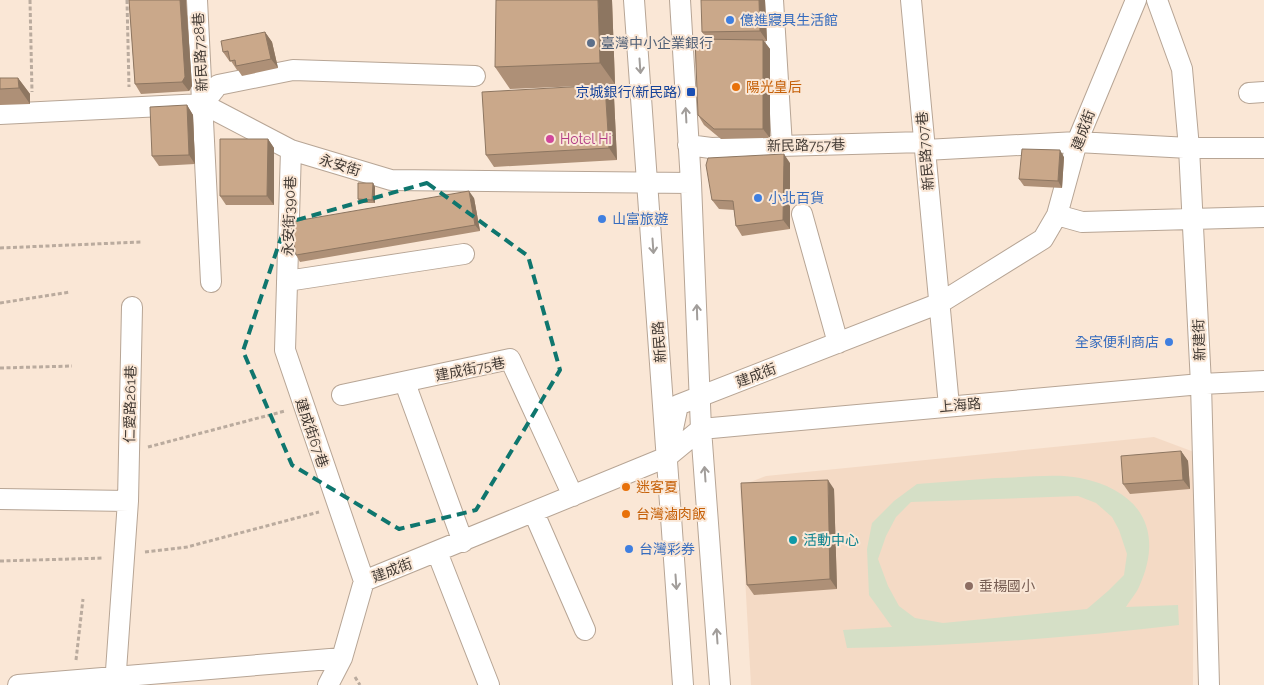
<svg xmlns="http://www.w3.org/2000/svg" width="1264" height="685" viewBox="0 0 1264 685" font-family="Raleway,'Noto Sans TC',sans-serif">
<rect width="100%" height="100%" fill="#fae7d6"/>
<path fill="#f4dac5" d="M1154,437L1194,452L1193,685H751L740,486L766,476Z"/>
<path fill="#d5dfc6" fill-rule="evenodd" d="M996,478C1023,478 1054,473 1080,478C1140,490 1165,530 1139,587C1136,594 1130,600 1126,607L1178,605L1179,625C1069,638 958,646 847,648L843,630L892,627L869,595L867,549L872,523L894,501L917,484ZM1078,496L1096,503L1112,517L1119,530L1127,554L1124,575L1108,591L1087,609L943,623L915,618L899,606L888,586L878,559L886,536L896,517L911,502Z"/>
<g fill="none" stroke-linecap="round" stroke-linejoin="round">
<g stroke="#b7a595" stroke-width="22">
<path id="minor" d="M197,0L211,282
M634,0L683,685
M680,0L691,183L701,429L720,685
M773,0L782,146
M911,0L949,406
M1157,0L1182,69L1189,148L1201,384L1209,685
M1249,93L1264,92
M203,104L218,85L293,70L475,76
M0,114L203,104L291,150L391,180L691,183
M688,145L711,148L924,142
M291,150L285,350L364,581
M925,150L1077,142L1189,148H1264
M802,214L838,343
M1057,215L1082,222L1264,217
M287,281L464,254
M405,383L463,542
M342,395L510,359L573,496
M667,457L678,405L940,303L1043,239L1057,215L1077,142L1136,0
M0,499L128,501
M534,513L585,630
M437,552L489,685
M18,685L342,658
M115,685L128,501L132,307
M328,685L342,658L364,581L667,457L701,429L1201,384L1264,381"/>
</g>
<path stroke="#baab9e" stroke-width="3" stroke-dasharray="4 2.5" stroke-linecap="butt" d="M30,0L32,92
M127,0L129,87
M0,248L141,242
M0,303L70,292
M0,368L72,366
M148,447L285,411
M145,552L187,547L319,512
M0,561L104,558
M76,660L83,599
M355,677L360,685"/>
<use href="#minor" stroke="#fff" stroke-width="20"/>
</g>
<path fill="#ae9077" d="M129,0H186L192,86L189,91L141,94L135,84Z
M612,0L615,84L605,85L614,97L617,160L494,167L486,155L581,86L510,89L495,67Z
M765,0L767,41H764L770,49V138L721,139L704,125L698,115L707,39L702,32Z
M265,32L272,42L278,68L242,76L238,70H237L231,61L230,62L223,52Z
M0,78H18L30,94V104L0,105Z
M187,105L193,115L195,164L159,166L152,156Z
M268,139L274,148V205H226L220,196Z
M1064,157L1062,188L1024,186L1019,179Z
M790,163V229L742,236L736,226L734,210L719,209L712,200Z
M373,183L375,187V203H360L358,199Z
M474,198L480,231L300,262L296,255Z
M1181,451L1188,461L1190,489L1130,494L1123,484Z
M834,489L837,589L754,595L747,585Z"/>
<path fill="#8d7661" d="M180,0H186L192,86L189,91L182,82Z
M598,0H612L615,84L600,63Z
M759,0H765L767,41L760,31Z
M265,32L272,42L278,68L271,59Z
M763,40L770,49V138L763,129Z
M18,78L30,94V104L19,88Z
M605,85L614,97L617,160L609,148Z
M187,105L193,115L195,164L189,155Z
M268,139L274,148V205L267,196Z
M1060,150L1064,157L1062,188L1058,181Z
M784,154L790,163V229L783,220Z
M373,183L375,187V203L372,200Z
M469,191L474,198L480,231L475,225Z
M1181,451L1188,461L1190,489L1183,480Z
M828,480L834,489L837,589L830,579Z"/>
<path fill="#caa88a" stroke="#8d7661" d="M129,0H180L185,77L182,82L135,84Z
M496,0H598L600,63L495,67Z
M701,0H759L760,31L702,32Z
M265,32L271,59L236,66L235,60L230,61L228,51L223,52L221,41Z
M695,39L763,40V129H714L698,115Z
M0,78H18L19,88L0,89Z
M605,85L609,148L486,155L482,92Z
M187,105L189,155L152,156L150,107Z
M220,139H268L267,196H220Z
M1022,149L1060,150L1058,181L1019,179Z
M784,154L783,220L736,226L733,201L712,200L706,165L708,158Z
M358,183H373L372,200L358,199Z
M469,191L475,225L296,255L290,222Z
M1181,451L1183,480L1123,484L1121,456Z
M828,480L830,579L747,585L741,483Z"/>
<defs><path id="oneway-shaft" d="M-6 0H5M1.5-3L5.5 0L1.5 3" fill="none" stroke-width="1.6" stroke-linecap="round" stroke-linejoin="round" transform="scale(1.25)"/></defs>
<g stroke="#a19d9a">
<use href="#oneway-shaft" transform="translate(640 66) rotate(86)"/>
<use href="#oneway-shaft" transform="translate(686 115) rotate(-93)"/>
<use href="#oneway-shaft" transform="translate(653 246) rotate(86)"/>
<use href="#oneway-shaft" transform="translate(697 312) rotate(-92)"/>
<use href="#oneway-shaft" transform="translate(705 474) rotate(-94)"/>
<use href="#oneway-shaft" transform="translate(676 582) rotate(86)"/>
<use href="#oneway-shaft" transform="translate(717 636) rotate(-94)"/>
</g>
<path fill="none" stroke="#0f766e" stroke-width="4" stroke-dasharray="10 6" stroke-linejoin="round" d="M427,183L528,256L560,370L476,510L399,529L292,465L243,351L286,223Z"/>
<g fill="#3f7fe0" stroke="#fae7d6" stroke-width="2">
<circle cx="730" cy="20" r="5"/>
<circle cx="758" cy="198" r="5"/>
<circle cx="602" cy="219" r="5"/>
<circle cx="1169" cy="342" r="5"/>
<circle cx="629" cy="549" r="5"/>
</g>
<circle fill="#5c6f8a" stroke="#fae7d6" stroke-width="2" cx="591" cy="43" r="5"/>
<g fill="#e8710a" stroke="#fae7d6" stroke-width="2">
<circle cx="736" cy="87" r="5"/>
<circle cx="626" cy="487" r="5"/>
<circle cx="626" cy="514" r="5"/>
</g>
<rect fill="#1a4fb4" stroke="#fae7d6" stroke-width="2" x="686" y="87" width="10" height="10" rx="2.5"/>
<circle fill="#d1479c" stroke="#fae7d6" stroke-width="2" cx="550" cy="139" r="5"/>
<circle fill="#0f9aa8" stroke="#fae7d6" stroke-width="2" cx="793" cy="540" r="5"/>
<circle fill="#8d6e63" stroke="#fae7d6" stroke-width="2" cx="969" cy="586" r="5"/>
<g text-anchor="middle" stroke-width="4" stroke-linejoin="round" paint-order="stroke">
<g font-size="14" fill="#366cbe" stroke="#fae7d6" text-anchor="start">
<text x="740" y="25">億進寢具生活館</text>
<text x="768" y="203">小北百貨</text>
<text x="612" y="224">山富旅遊</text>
<text x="1159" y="347" text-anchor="end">全家便利商店</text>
<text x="639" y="554">台灣彩券</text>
</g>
<g font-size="14" fill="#4e5e75" stroke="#fae7d6" text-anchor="start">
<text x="601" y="48">臺灣中小企業銀行</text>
</g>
<g font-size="14" fill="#433b35" stroke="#fae7d6">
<text transform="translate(200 52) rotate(-93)" y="5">新民路728巷</text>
<text transform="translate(1083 130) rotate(-70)" y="5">建成街</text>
<text transform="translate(806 145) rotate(-1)" y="5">新民路757巷</text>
<text transform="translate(925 151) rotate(-95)" y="5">新民路707巷</text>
<text transform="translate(340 165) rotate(17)" y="5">永安街</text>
<text transform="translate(289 216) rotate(-88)" y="5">永安街390巷</text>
<text transform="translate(1199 340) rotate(-92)" y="5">新建街</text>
<text transform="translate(659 342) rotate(-94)" y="5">新民路</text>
<text transform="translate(470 369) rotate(-11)" y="5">建成街75巷</text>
<text transform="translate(756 375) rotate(-21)" y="5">建成街</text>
<text transform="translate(130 404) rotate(-89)" y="5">仁愛路261巷</text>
<text transform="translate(960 405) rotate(-5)" y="5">上海路</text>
<text transform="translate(312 433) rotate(71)" y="5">建成街67巷</text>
<text transform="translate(392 570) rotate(-21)" y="5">建成街</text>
</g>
<g font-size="14" fill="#c56008" stroke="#fae7d6" text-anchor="start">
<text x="746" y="92">陽光皇后</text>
<text x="636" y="492">迷客夏</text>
<text x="636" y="519">台灣滷肉飯</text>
</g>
<g font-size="14" fill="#164399" stroke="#fae7d6" text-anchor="end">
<text x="681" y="97">京城銀行(新民路)</text>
</g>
<g font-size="14" fill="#b23c85" stroke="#fae7d6" text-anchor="start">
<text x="560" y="144">Hotel Hi</text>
</g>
<g font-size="14" fill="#0d838f" stroke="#fae7d6" text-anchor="start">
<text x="803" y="545">活動中心</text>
</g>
<g font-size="14" fill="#785e54" stroke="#fae7d6" text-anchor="start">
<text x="979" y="591">垂楊國小</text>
</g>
</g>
</svg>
